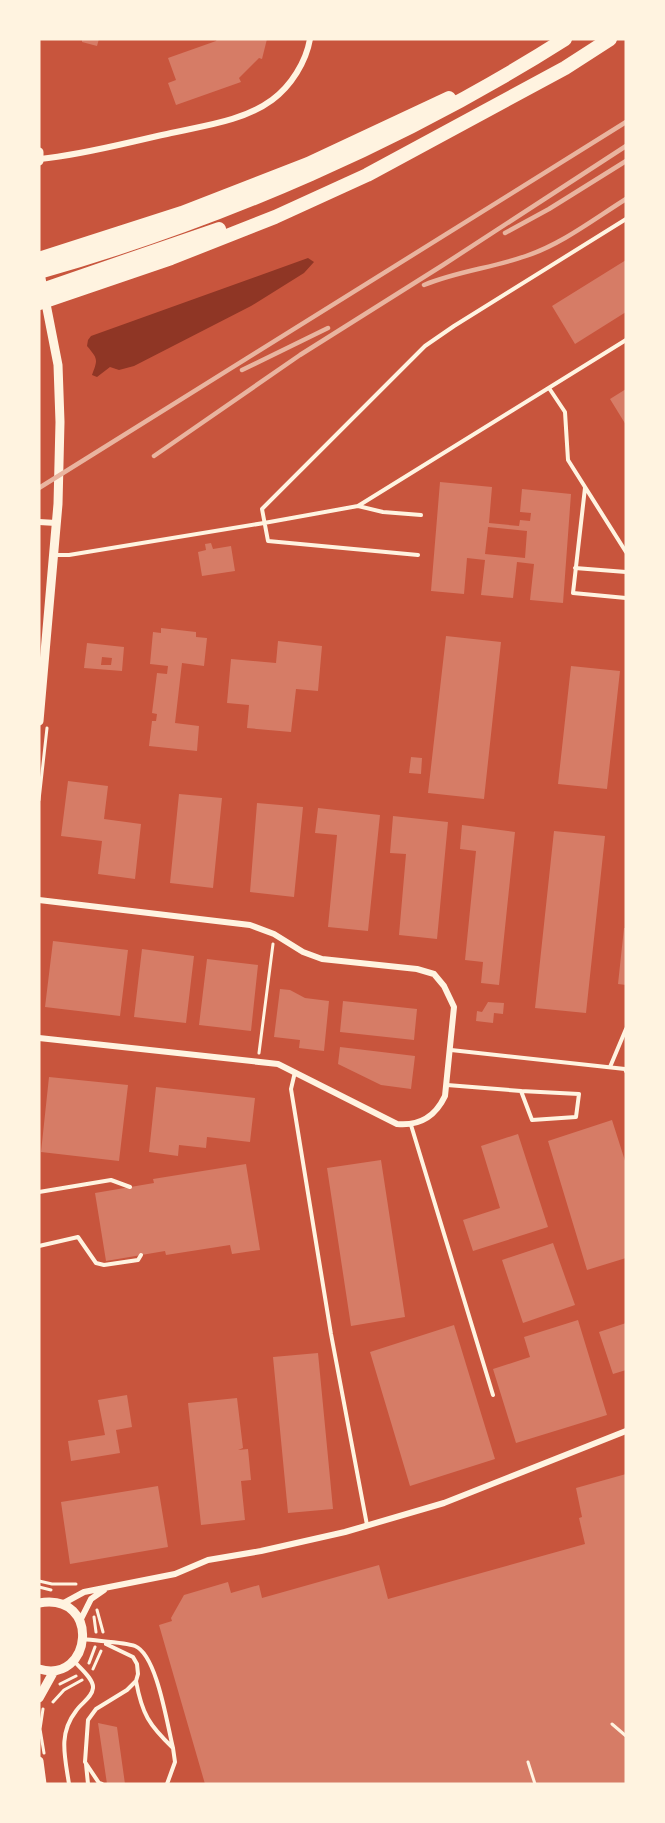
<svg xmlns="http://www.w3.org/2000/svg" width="665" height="1823" viewBox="0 0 665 1823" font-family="Inter,sans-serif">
<rect width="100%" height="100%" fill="#c8553d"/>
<path fill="#8f3625" d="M308,258L314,262L304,273L251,306L134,366L119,370L110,367L97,377L92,375C98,359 98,359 87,346L88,340L91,336Z"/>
<path fill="#d67c66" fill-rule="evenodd" d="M82,39H99L97,46L82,42Z
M217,39H267L262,59L259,58L239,78L241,82L176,105L168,83L176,80L168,58L216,41Z
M626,260V312L575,344L552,306Z
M626,389V425L610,399Z
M440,482L492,487L489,523L519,526L520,520L530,521L531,513L520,512L522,489L571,494L563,603L530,600L534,564L517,562L513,598L481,595L485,560L467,558L464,594L431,591ZM488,527L527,531L525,558L485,554Z
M211,543L213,549L231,546L235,571L202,576L198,552L206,550L205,544Z
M161,628L196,632V637L207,638L204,666L182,663L175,723L199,726L197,751L149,746L152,721H156L157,714L152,713L157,673L167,674L168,666L150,664L153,632L161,633Z
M446,636L501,642L484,799L428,793Z
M278,641L322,646L318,691L296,689L291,732L247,728L249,705L227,703L231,659L276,663Z
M87,643L124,647L122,671L84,668ZM102,657L112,658L111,665H101Z
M571,666L620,671L607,789L558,784Z
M411,757L422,758L421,774L409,773Z
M68,781L108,786L104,819L141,824L135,879L98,874L102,841L61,836Z
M179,794L222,798L213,888L170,883Z
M257,803L303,807L294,897L250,892Z
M318,808L380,815L368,931L328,927L337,835L315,833Z
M393,816L448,822L437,939L399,935L406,854L390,853Z
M462,825L515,832L499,985L481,983L483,962L465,960L476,851L460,849Z
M554,831L605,836L586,1013L535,1008Z
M624,928H626V985L618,984Z
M53,941L128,950L120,1016L45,1007Z
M142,949L194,956L186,1023L134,1017Z
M207,959L258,965L251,1031L199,1025Z
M280,989L290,990L305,998L329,1001L324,1051L299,1048L300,1040L274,1037Z
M343,1001L417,1009L414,1040L340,1032Z
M488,1002L504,1003L503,1014L494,1013L493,1023L476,1021L477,1011L482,1012Z
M340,1047L415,1056L411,1089L381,1085L338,1064Z
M49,1077L128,1085L119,1161L41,1152Z
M156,1087L255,1098L250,1142L207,1137L206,1148L179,1145L178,1156L149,1152Z
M612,1120L626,1164V1258L587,1270L548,1141Z
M518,1134L548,1227L473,1251L463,1220L500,1208L481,1146Z
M381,1160L405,1317L351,1326L327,1168Z
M246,1164L260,1250L232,1254L230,1245L166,1255L165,1251L106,1261L95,1193L154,1183L153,1179Z
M553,1243L575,1305L523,1323L502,1260Z
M578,1320L607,1415L516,1443L493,1369L530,1357L524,1337Z
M626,1323V1370L613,1374L599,1332Z
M454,1325L495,1459L410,1486L370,1352Z
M318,1353L333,1509L288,1513L273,1357Z
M127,1395L132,1427L116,1430L120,1453L71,1461L68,1441L105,1435L98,1400Z
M237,1398L243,1448L238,1450L248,1449L251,1480L241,1481L245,1520L201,1525L188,1403Z
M626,1474V1784H205L159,1625L172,1621L171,1618L184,1595L228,1582L231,1593L259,1585L262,1598L379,1565L388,1599L585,1544L579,1518L582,1517L576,1488Z
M158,1486L168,1547L70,1564L61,1502Z
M98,1723L117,1727L125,1784H107Z"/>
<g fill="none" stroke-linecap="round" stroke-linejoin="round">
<path stroke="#fff3e0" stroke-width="3" d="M39,800L47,728
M259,1053L273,944
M39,1581L52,1584H76
M39,1587L51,1590
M97,1610L103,1632
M94,1617L96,1632
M89,1663L95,1647
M93,1669L101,1651
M60,1684L76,1676
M53,1702L64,1690L82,1680
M43,1709L40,1729L44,1753
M612,1724L626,1736
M528,1762L535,1784"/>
<path stroke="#fff3e0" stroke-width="4" d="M549,388L565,412L568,460L626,552
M585,488L573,593L626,598
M358,506L383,512L421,515
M54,555H69L264,523L358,506L626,340
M418,555L268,541L262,509L425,346L454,326L626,219
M575,568L626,572
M451,1050L625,1069L626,1071
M610,1067L626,1029
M295,1072L291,1089L331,1334L367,1525
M447,1085L521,1091L532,1120L576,1117L579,1094L521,1091
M411,1125L493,1395
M39,1192L111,1180L130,1187
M39,1246L78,1237L96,1263L104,1265L138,1260L141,1255
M84,1639C96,1641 125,1642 135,1646C157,1655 167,1724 173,1748L175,1762L167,1784
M136,1681C142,1714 149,1725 173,1748
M86,1764L88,1784
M69,1784C65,1757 58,1734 76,1711C81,1703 92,1698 93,1688C94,1679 80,1668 74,1661
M102,1784L99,1783L85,1762L88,1720L96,1709L127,1690L136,1681L138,1674L137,1664L133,1657L106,1644"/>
<path stroke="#fff3e0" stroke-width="6" d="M40,159C82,155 125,143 167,134C201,126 242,122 272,100C291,86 306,62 310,39
M39,522L56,523
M39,900L250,925L274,934L303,952L322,959L417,969L434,974L444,986L454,1007L445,1096C435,1117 420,1126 397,1124L278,1064L39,1038
M62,1604L84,1592L175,1574L208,1560L261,1551L345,1532L444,1503L626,1431
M80,1621L91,1599L104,1590"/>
<path stroke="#fff3e0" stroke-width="9" d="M39,152V161
M39,268L58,365L60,422L58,504L39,721
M39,1603C102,1592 92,1685 39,1669
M39,1698L54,1671
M39,1761L42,1784"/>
<path stroke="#fff3e0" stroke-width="14" d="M39,259L182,213L308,164L449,98
M39,272C220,221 406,140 565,39
M39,291L219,229
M39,303L171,258L275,217L367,175L565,68L610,39"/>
<path stroke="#e9b49f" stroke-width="4.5" d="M505,233L549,209L626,161
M424,285C458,271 492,268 526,256C562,244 594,219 626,199
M242,370L328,328
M154,456L300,355L443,265L626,146
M39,488L626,122"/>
</g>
<rect width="665" height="1823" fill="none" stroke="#fff3e0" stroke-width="81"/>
</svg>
